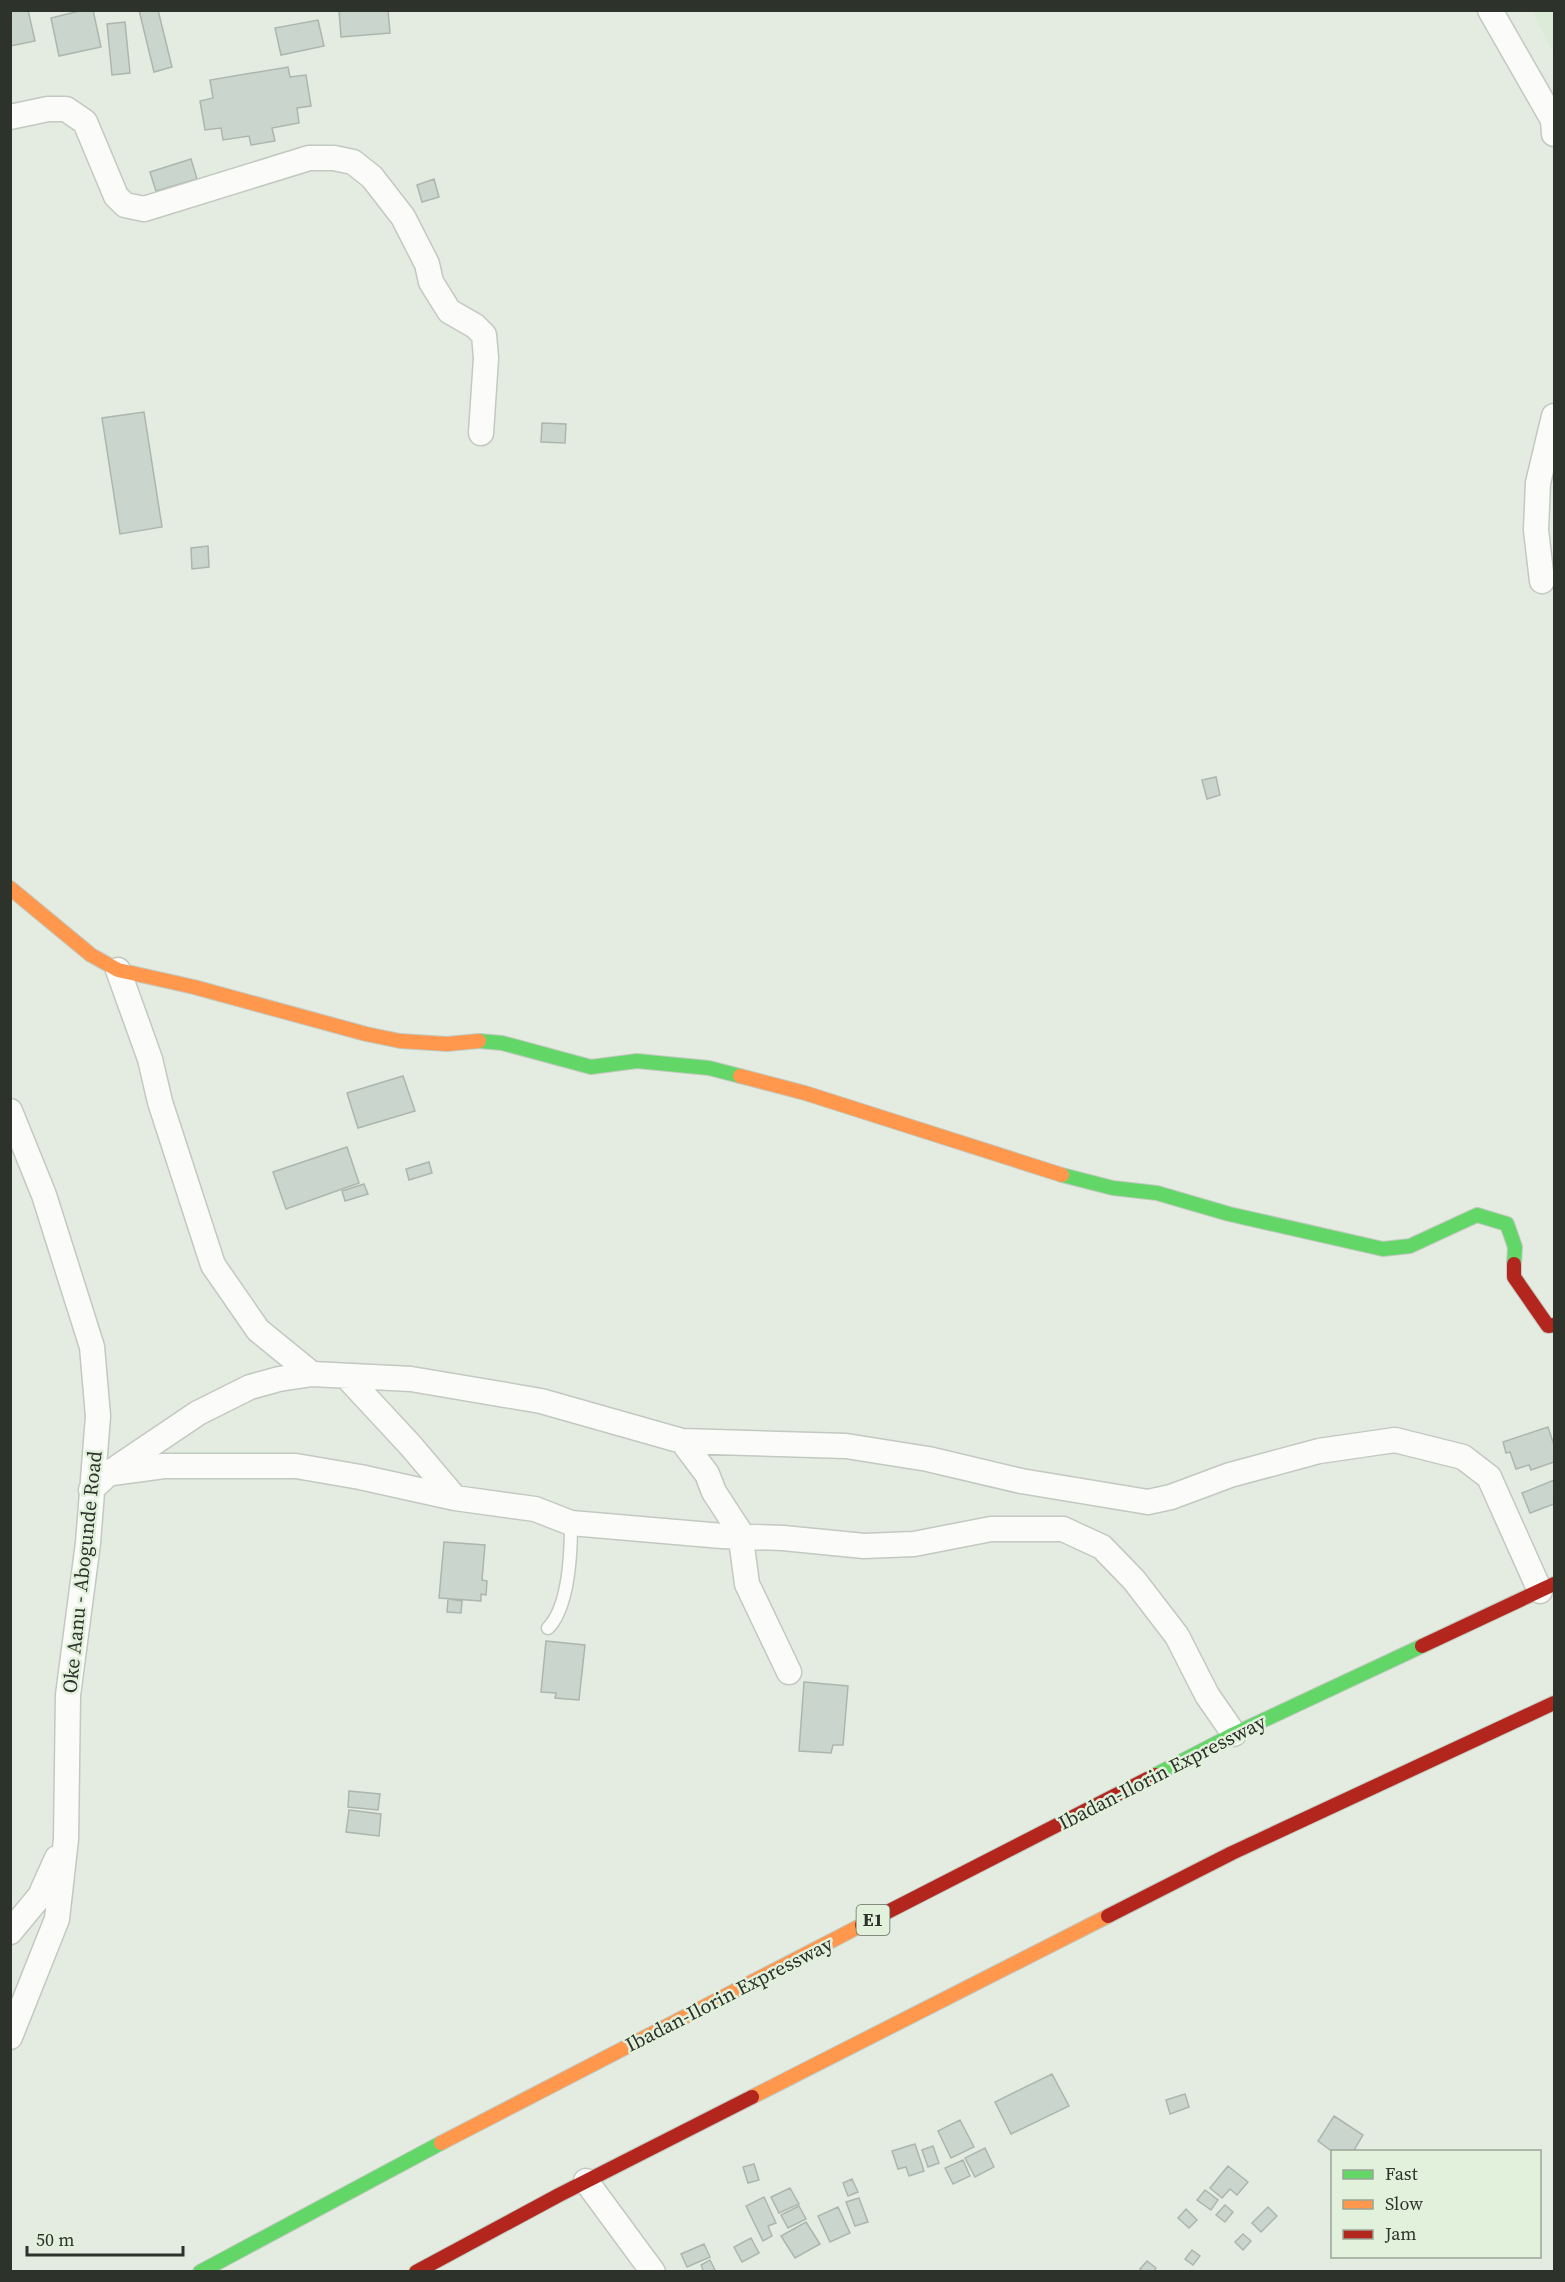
<svg xmlns="http://www.w3.org/2000/svg" width="1565" height="2282" viewBox="0 0 1565 2282" font-family="'Source Serif 4',serif">
<rect width="100%" height="100%" fill="#e4ece1"/>
<path fill="#dcebd7" d="M1532,11H1554V54Z"/>
<path fill="#cad5cd" stroke="#acb6ae" stroke-width="1.5" d="M10,10H28L35,41L10,46Z
M83,10H93L101,47L59,56L51,18Z
M139,10H158L172,67L154,72Z
M339,10H388L390,33L341,37Z
M318,20L324,46L281,55L275,28Z
M125,22L130,73L112,75L107,24Z
M288,67L290,77L306,75L311,106L297,108L299,123L272,128L275,141L251,145L249,136L223,140L221,128L205,130L200,101L213,98L210,80Z
M191,159L197,179L156,191L150,172Z
M434,179L439,197L422,202L417,185Z
M144,412L162,527L120,534L102,418Z
M542,423L566,424L565,443L541,442Z
M208,546L209,567L192,569L191,548Z
M1216,777L1220,795L1207,799L1202,780Z
M403,1076L415,1111L358,1128L347,1093Z
M347,1147L359,1183L286,1209L273,1172Z
M429,1162L432,1173L409,1180L406,1169Z
M364,1184L368,1194L345,1201L342,1191Z
M1548,1427L1554,1445V1462L1531,1470L1529,1465L1516,1469L1510,1452L1506,1453L1503,1442Z
M1554,1480V1504L1530,1513L1522,1493Z
M444,1542L485,1545L482,1580L487,1581L486,1595L481,1594V1601L439,1598Z
M448,1599L462,1601L461,1613L447,1612Z
M546,1641L585,1645L579,1700L555,1698L556,1693L541,1692Z
M804,1682L848,1686L843,1745H833L831,1753L799,1751Z
M349,1791L380,1794L378,1810L348,1807Z
M349,1810L381,1814L379,1836L346,1832Z
M1052,2074L1069,2106L1011,2134L995,2102Z
M1185,2094L1189,2107L1170,2114L1166,2100Z
M1334,2116L1363,2135L1353,2152H1333L1318,2141Z
M960,2120L974,2147L951,2158L938,2131Z
M915,2144L924,2171L909,2176L906,2167L898,2169L892,2151Z
M933,2146L939,2163L928,2167L922,2150Z
M985,2148L994,2167L975,2177L965,2158Z
M963,2160L970,2176L953,2184L945,2168Z
M754,2164L759,2180L748,2183L743,2167Z
M1228,2166L1248,2182L1237,2195L1230,2189L1222,2198L1210,2188Z
M852,2179L858,2192L848,2196L843,2183Z
M790,2188L799,2204L779,2213L771,2197Z
M1205,2190L1218,2200L1211,2210L1197,2200Z
M764,2197L776,2223L768,2226L772,2236L763,2241L746,2206Z
M859,2198L868,2222L855,2226L846,2202Z
M1225,2205L1233,2212L1225,2222L1216,2215Z
M799,2206L806,2219L788,2228L781,2215Z
M838,2207L850,2233L830,2242L818,2216Z
M1268,2207L1277,2216L1261,2232L1252,2223Z
M1186,2209L1197,2220L1189,2228L1178,2218Z
M806,2222L820,2244L795,2258L781,2236Z
M1243,2234L1251,2241L1243,2250L1235,2242Z
M751,2238L759,2253L742,2262L734,2247Z
M704,2244L710,2257L687,2267L681,2254Z
M1192,2250L1200,2256L1193,2265L1185,2259Z
M710,2260L715,2270L704,2272L701,2265Z
M1147,2261L1156,2268L1154,2272H1143L1140,2269Z"/>
<g fill="none" stroke-linecap="round" stroke-linejoin="round">
<g stroke="#c2c9c0" stroke-width="15">
<path id="lane" d="M548,1628C569,1607 571,1552 571,1523"/>
</g>
<g stroke="#c2c9c0" stroke-width="27">
<path id="street" d="M1490,10L1553,120L1554,134
M10,117L48,109H66L85,122L116,196L125,205L144,209L309,158H334L353,162L372,177L403,217L427,264L431,282L449,311L475,326L484,335L486,358L481,433
M1542,581L1536,530L1538,483L1554,416
M118,970L150,1059L160,1102L213,1265L258,1330L312,1374
M10,1111L44,1195L92,1347L98,1416L88,1543L68,1695L66,1839L57,1919L10,2037
M346,1376L411,1446L455,1498
M682,1441L707,1474L714,1492L740,1532L747,1584L789,1672
M112,1473L164,1466H296L360,1477L455,1498L535,1509L571,1523L722,1536L783,1538L864,1546L914,1544L991,1529H1063L1102,1547L1134,1580L1177,1636L1207,1695L1234,1734
M91,1490L109,1473L198,1413L250,1387L279,1379L312,1374L411,1379L541,1401L682,1441L846,1446L928,1459L1021,1481L1148,1502L1171,1497L1230,1475L1319,1451L1395,1440L1463,1457L1489,1477L1540,1591
M10,1932L40,1896L57,1858
M586,2181L653,2272"/>
</g>
<g stroke="#c2c9c0" stroke-width="16">
<path id="fast" d="M479,1041L502,1043L591,1067L637,1061L709,1068L740,1076
M1062,1175L1113,1188L1157,1193L1229,1214L1383,1249L1410,1246L1477,1215L1507,1224L1515,1247L1514,1264
M1155,1775L1234,1734L1422,1646
M200,2272L441,2143"/>
</g>
<g stroke="#c2c9c0" stroke-width="16">
<path id="slow" d="M10,888L91,955L118,970L194,987L366,1034L400,1041L447,1044L479,1041
M740,1076L805,1093L1062,1175
M752,2097L1108,1916
M441,2143L862,1925"/>
</g>
<g stroke="#c2c9c0" stroke-width="16">
<path id="jam" d="M1514,1264V1277L1548,1326L1554,1325
M1422,1646L1554,1584
M1108,1916L1232,1853L1554,1703
M862,1925L1155,1775
M416,2272L559,2195L752,2097"/>
</g>
<use href="#lane" stroke="#fbfcfa" stroke-width="12"/>
<use href="#street" stroke="#fbfcfa" stroke-width="24"/>
<use href="#fast" stroke="#63d668" stroke-width="14"/>
<use href="#slow" stroke="#ff974d" stroke-width="14"/>
<use href="#jam" stroke="#b3261e" stroke-width="14"/>
</g>
<g text-anchor="middle" stroke-width="5" stroke-linejoin="round" paint-order="stroke">
<rect fill="#e2f1dc" stroke="#636b60" stroke-width="1.5" x="856.5" y="1905" width="33" height="30" rx="4.5"/>
<g font-size="18" font-weight="bold" fill="#2d322b">
<text x="873" y="1926">E1</text>
</g>
<g font-size="20" fill="#2d322b" stroke="#e2f1dc">
<text transform="translate(82 1572) rotate(-84)" y="7">Oke Aanu - Abogunde Road</text>
<text transform="translate(1162 1772) rotate(-27)" y="7">Ibadan-Ilorin Expressway</text>
<text transform="translate(729 1994) rotate(-27)" y="7">Ibadan-Ilorin Expressway</text>
</g>
</g>
<rect width="1565" height="2282" fill="none" stroke="#2d322b" stroke-width="24"/>
<rect x="1331" y="2150" width="210" height="108" fill="#e2f1dc" stroke="#9aa595" stroke-width="1.5"/>
<rect x="1343" y="2170" width="30" height="9" fill="#63d668" stroke="#9aa595" stroke-width="1.5"/>
<text x="1385" y="2180" font-size="18" fill="#2d322b">Fast</text>
<rect x="1343" y="2200" width="30" height="9" fill="#ff974d" stroke="#9aa595" stroke-width="1.5"/>
<text x="1385" y="2210" font-size="18" fill="#2d322b">Slow</text>
<rect x="1343" y="2230" width="30" height="9" fill="#b3261e" stroke="#9aa595" stroke-width="1.5"/>
<text x="1385" y="2240" font-size="18" fill="#2d322b">Jam</text>
<path d="M27 2246v9h156v-9" fill="none" stroke="#2d322b" stroke-width="3"/>
<text x="36" y="2246" font-size="18" fill="#2d322b" stroke="#e2f1dc" stroke-width="4.5" paint-order="stroke">50 m</text>
</svg>
